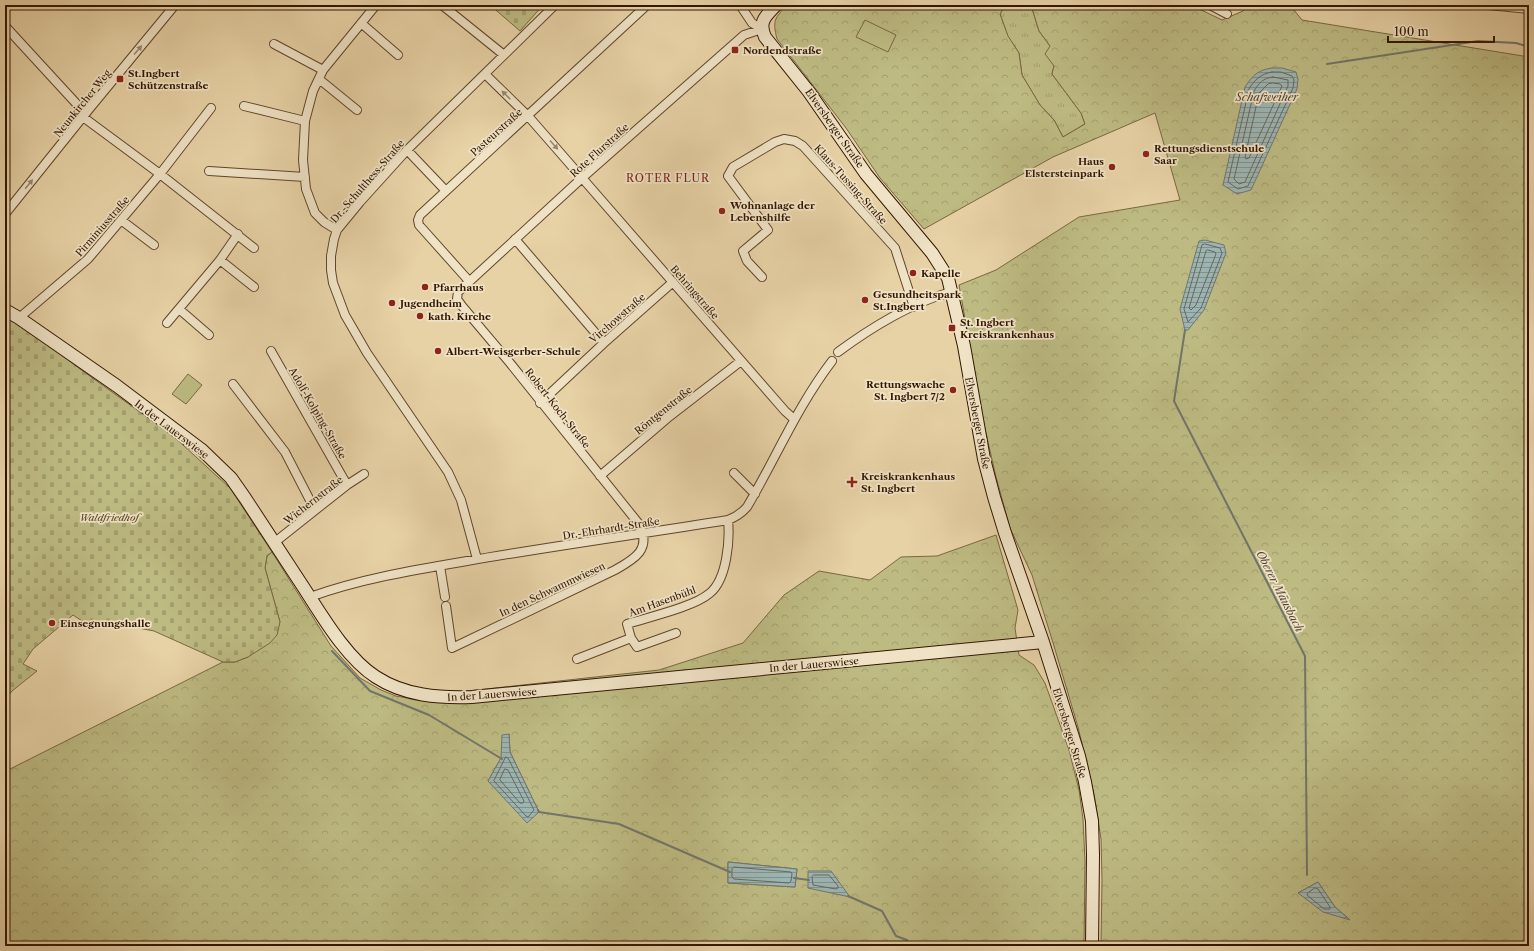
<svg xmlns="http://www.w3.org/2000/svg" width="1534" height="951" viewBox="0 0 1534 951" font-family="'Libre Caslon Text',serif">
<defs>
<pattern id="grass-tufts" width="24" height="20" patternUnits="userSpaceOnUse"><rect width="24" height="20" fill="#bdba82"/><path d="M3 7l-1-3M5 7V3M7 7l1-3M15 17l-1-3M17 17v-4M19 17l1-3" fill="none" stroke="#a39f6e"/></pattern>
<pattern id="forest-crowns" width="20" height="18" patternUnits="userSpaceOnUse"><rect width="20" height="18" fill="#bdba82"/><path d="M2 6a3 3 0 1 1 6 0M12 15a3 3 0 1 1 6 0" fill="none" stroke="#a39f6e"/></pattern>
<pattern id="cemetery-stones" width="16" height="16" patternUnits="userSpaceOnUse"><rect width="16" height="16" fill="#bdba82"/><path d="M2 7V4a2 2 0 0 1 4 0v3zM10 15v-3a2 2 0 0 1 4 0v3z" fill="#a39f6e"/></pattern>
<pattern id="water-rules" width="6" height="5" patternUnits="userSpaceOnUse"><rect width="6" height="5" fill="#9cb5b3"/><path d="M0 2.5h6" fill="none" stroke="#80928f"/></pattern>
</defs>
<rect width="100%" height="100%" fill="#e7d2a6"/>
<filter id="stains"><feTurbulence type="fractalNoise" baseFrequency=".005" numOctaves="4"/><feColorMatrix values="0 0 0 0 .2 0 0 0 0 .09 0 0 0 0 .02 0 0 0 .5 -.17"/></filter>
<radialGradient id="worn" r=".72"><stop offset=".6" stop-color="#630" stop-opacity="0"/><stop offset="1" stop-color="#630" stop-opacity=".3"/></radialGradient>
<path fill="url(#grass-tufts)" stroke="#786841" d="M1005,5H1031L1039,31L1050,46L1054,66L1052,74L1081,113L1085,124L1063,137L1054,120L1040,105L1022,75L1019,53L1008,37L1000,14Z"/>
<path fill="url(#forest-crowns)" stroke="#786841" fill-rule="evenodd" d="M787,5H1005L1000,14L1008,36L1019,53L1022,75L1040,105L1054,120L1063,137L1085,124L1081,113L1052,74L1054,66L1045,54L1050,46L1039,31L1031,5H1191L1222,20L1243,11L1247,5H1290L1302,20L1529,57V946H1101L1102,880L1101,839L1094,794L1078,727L1054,646L1032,575L1010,528L996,477L983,420L959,285L996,270L1079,217L1180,200L1155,113L1053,157L924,229L880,178L846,128L777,39C772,20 775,18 787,5ZM1318,882L1335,907L1349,919L1298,893Z
M996,535L1018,610L1015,628L1019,655L1034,665L1045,683L1069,750L1079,790L1083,819L1085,862L1084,946H5V769H10L223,662H235L248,657L280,622L265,568L267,556L272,552L331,646L360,678L381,690L396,696L407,698L418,689L459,692L659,670L743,643L784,595L819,571L870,580L901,557L937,556ZM509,734L510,752L539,812L488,781L501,758ZM728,862L797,869L795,887L728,883Z"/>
<path fill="url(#cemetery-stones)" stroke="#786841" d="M490,5H543L520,31Z
M5,316L45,342L80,369L172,435L230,488L272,552L267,556L265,568L280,622L277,635L270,643L248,657L235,662H223L154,631L133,627L93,628L73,615L33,649L23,664L37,671L12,691L5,700Z"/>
<path fill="#bdba82" stroke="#786841" d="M865,20L896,35L888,52L856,37Z
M188,374L202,385L186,404L172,394Z"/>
<path fill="url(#water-rules)" stroke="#72756b" d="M1272,68H1282L1296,72L1298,79L1297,89L1251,190L1237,194L1223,185L1245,87C1253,75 1258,70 1272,68Z
M1205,240L1224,245L1226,253L1204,310L1188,330H1185L1180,309L1199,241Z
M509,734L510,752L539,812L527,823L488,781L501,758L502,735Z
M728,862L797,869L795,887L728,883Z
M808,871H831L850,897L808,888Z
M1318,882L1335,907L1350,920L1323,912L1298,893Z"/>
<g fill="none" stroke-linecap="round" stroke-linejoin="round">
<path stroke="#68665a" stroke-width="1" d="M1272,72H1281L1292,76L1294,80L1293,88L1248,186L1238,189L1228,182L1249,89C1255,79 1261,74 1272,72Z
M1273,77L1288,80V86L1245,182L1239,184L1234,179L1254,91C1259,83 1263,78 1273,77Z
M1273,83L1280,84L1282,86L1249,158L1246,159L1245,157L1259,93L1268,84Z
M1205,244L1220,248L1222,253L1201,308L1188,322L1184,309L1202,245Z
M1208,250L1215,252L1216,254L1196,305L1191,310L1189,308L1206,251Z
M506,757L508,758L534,810L528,817L526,816L494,781Z
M505,769L508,770L524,801L523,803H520L500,780Z
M734,867L791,872L792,874L791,881L789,883L734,879L732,877V869Z
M814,875H829L838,886V888L836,889L813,885L812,877Z
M1315,888L1318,889L1330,907V909H1324L1307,895L1308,893Z"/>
<path stroke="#72756b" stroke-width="2" d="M1327,64L1478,41L1516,43L1529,47
M1185,330L1174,401L1305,656L1307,875
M332,651L370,691L429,715L502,759
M538,810L539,812L619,824L730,872
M794,878L809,880
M848,896L882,911L896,936L907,940L909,946"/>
<g stroke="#60452a" stroke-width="10">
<path id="street" d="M442,5L504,55
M740,5L752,23L762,29
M1210,5L1227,14
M1488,5L1529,9
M361,23L398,55
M5,26L85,113
M274,44L323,70
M485,74L528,116L556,148L785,411L794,419
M319,79L357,110
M244,106L305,121
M83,117L160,174L254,248
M407,150L446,191
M209,171L305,177
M5,214L90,108L175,5
M121,220L154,245
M337,230L324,222L315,213L306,189L303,160L305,121L313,91L323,70L376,5
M515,239L604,343
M220,260L254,287
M762,277L747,261L743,251L768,230L728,176L733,167L775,142L784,139L795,141L803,146L895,248L914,307
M469,281L419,225L418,220L420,215L647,5
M179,309L209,335
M19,318L88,259L160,174L211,108
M167,323L220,260L238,234
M271,351L347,485
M838,352C869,329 914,301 952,292
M233,384L285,452L315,510
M540,403L604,343L673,282
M734,473L755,494
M600,476L670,416L741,361
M275,542L347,485L364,474
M477,559L461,500L448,472L367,353L345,315L333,283L331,270V256L334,239L337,230L360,202L407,150L555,5
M440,566L445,597
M310,597C360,579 414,570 467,561C553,546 641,534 728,520C736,517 741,514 747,507C776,458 797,407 832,361
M446,606L452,648L615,570C635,559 652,549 639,524L510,363L462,306L457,299L458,292L582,178L744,35L762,29
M676,633L637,647L631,638L627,624C649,617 694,607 710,593C727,579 730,540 728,520
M577,659L631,638"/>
</g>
<g stroke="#331600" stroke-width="14">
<path id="secondary" d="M776,5C766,16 758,21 765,37L809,92L866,174L932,253L948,278L964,346L984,459L994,497L1005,533L1043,642L1079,756L1085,782L1092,821L1093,855L1092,946
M5,310L19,318L117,386L202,450L231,478L245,498C264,527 283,556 302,585C321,614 346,658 376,677C405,696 439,698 472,697L1043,642"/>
</g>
<use href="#street" stroke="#efe2c5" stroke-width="8"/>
<use href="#secondary" stroke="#efe2c5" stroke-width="12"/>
</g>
<defs><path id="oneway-solid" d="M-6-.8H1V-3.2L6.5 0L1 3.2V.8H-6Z"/></defs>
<g fill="#9a866c">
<use href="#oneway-solid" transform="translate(138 50) rotate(-50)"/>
<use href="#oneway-solid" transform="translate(506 95) rotate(-135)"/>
<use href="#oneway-solid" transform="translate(554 145) rotate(48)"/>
<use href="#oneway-solid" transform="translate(29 184) rotate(-51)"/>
</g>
<g fill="#8f2418" stroke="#efe2c5" stroke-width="1.5">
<rect x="731" y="46" width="8" height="8" rx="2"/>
<rect x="116" y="75" width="8" height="8" rx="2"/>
<circle cx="1146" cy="154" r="4"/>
<circle cx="1112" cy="167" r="4"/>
<circle cx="722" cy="211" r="4"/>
<circle cx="913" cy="273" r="4"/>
<circle cx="425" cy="287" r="4"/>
<circle cx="865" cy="300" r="4"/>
<circle cx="392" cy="303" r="4"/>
<circle cx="420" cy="316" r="4"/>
<rect x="948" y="324" width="8" height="8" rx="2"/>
<circle cx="438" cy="351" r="4"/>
<circle cx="953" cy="390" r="4"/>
<path d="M850 476h4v4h4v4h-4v4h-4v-4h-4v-4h4z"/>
<circle cx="52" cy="623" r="4"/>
</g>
<g text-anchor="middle" stroke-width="3.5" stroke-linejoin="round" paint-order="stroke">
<g font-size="10" font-weight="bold" fill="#331600" stroke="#efe2c5" text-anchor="start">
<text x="743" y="54">Nordendstraße</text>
<text x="128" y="77">St.Ingbert<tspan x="128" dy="12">Schützenstraße</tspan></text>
<text x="1154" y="152">Rettungsdienstschule<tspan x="1154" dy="12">Saar</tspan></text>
<text x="1104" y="165" text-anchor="end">Haus<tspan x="1104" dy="12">Elstersteinpark</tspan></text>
<text x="730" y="209">Wohnanlage der<tspan x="730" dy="12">Lebenshilfe</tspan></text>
<text x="921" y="277">Kapelle</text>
<text x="433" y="291">Pfarrhaus</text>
<text x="873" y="298">Gesundheitspark<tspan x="873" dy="12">St.Ingbert</tspan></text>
<text x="400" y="307">Jugendheim</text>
<text x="428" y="320">kath. Kirche</text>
<text x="960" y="326">St. Ingbert<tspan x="960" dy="12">Kreiskrankenhaus</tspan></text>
<text x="446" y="355">Albert-Weisgerber-Schule</text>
<text x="945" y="388" text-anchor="end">Rettungswache<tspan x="945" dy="12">St. Ingbert 7/2</tspan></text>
<text x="861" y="480">Kreiskrankenhaus<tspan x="861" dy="12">St. Ingbert</tspan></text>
<text x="60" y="627">Einsegnungshalle</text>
</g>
<g font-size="10" fill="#331600" stroke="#efe2c5">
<text transform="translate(82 103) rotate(-51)" y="4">Neunkircher Weg</text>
<text transform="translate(835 128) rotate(55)" y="4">Elversberger Straße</text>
<text transform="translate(496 132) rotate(-42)" y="4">Pasteurstraße</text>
<text transform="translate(599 150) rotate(-42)" y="4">Rote Flurstraße</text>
<text transform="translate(367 181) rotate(-49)" y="4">Dr.-Schulthess-Straße</text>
<text transform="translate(851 184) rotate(48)" y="4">Klaus-Tussing-Straße</text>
<text transform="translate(102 226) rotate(-49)" y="4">Pirminiusstraße</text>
<text transform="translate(695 292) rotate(49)" y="4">Behringstraße</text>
<text transform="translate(617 318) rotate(-41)" y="4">Virchowstraße</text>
<text transform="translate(558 408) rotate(52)" y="4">Robert-Koch-Straße</text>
<text transform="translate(663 410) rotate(-39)" y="4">Röntgenstraße</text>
<text transform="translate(318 413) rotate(60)" y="4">Adolf-Kolping-Straße</text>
<text transform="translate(978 423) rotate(79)" y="4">Elversberger Straße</text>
<text transform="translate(172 429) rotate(37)" y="4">In der Lauerswiese</text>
<text transform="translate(313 500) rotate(-38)" y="4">Wichernstraße</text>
<text transform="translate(611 528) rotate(-9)" y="4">Dr.-Ehrhardt-Straße</text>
<text transform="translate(552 589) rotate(-25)" y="4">In den Schwammwiesen</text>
<text transform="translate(662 601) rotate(-20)" y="4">Am Hasenbühl</text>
<text transform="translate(814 664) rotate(-5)" y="4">In der Lauerswiese</text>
<text transform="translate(492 694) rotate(-4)" y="4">In der Lauerswiese</text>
<text transform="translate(1070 733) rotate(73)" y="4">Elversberger Straße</text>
</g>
<g font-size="10" font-style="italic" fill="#5c4727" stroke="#efe2c5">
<text x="109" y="521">Waldfriedhof</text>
</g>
<g font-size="11" font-style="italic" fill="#524636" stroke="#efe2c5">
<text x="1267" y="101">Schafweiher</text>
<text transform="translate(1280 591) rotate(63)" y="4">Oberer Mäusbach</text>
</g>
<g font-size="11" letter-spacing="1" fill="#7a1f14" stroke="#efe2c5">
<text x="668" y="182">ROTER FLUR</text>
</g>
</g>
<rect width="1534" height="951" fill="none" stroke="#e7d2a6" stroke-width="20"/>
<rect x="6" y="6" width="1522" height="939" fill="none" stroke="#331600" stroke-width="2"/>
<rect x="10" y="10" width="1514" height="931" fill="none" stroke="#331600"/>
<path d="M1388 36v6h106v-6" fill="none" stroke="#331600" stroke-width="2"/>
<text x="1394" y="36" font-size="12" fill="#331600" stroke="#efe2c5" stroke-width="3" paint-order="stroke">100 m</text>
<rect width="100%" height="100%" filter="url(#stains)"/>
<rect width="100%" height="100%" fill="url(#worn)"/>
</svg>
